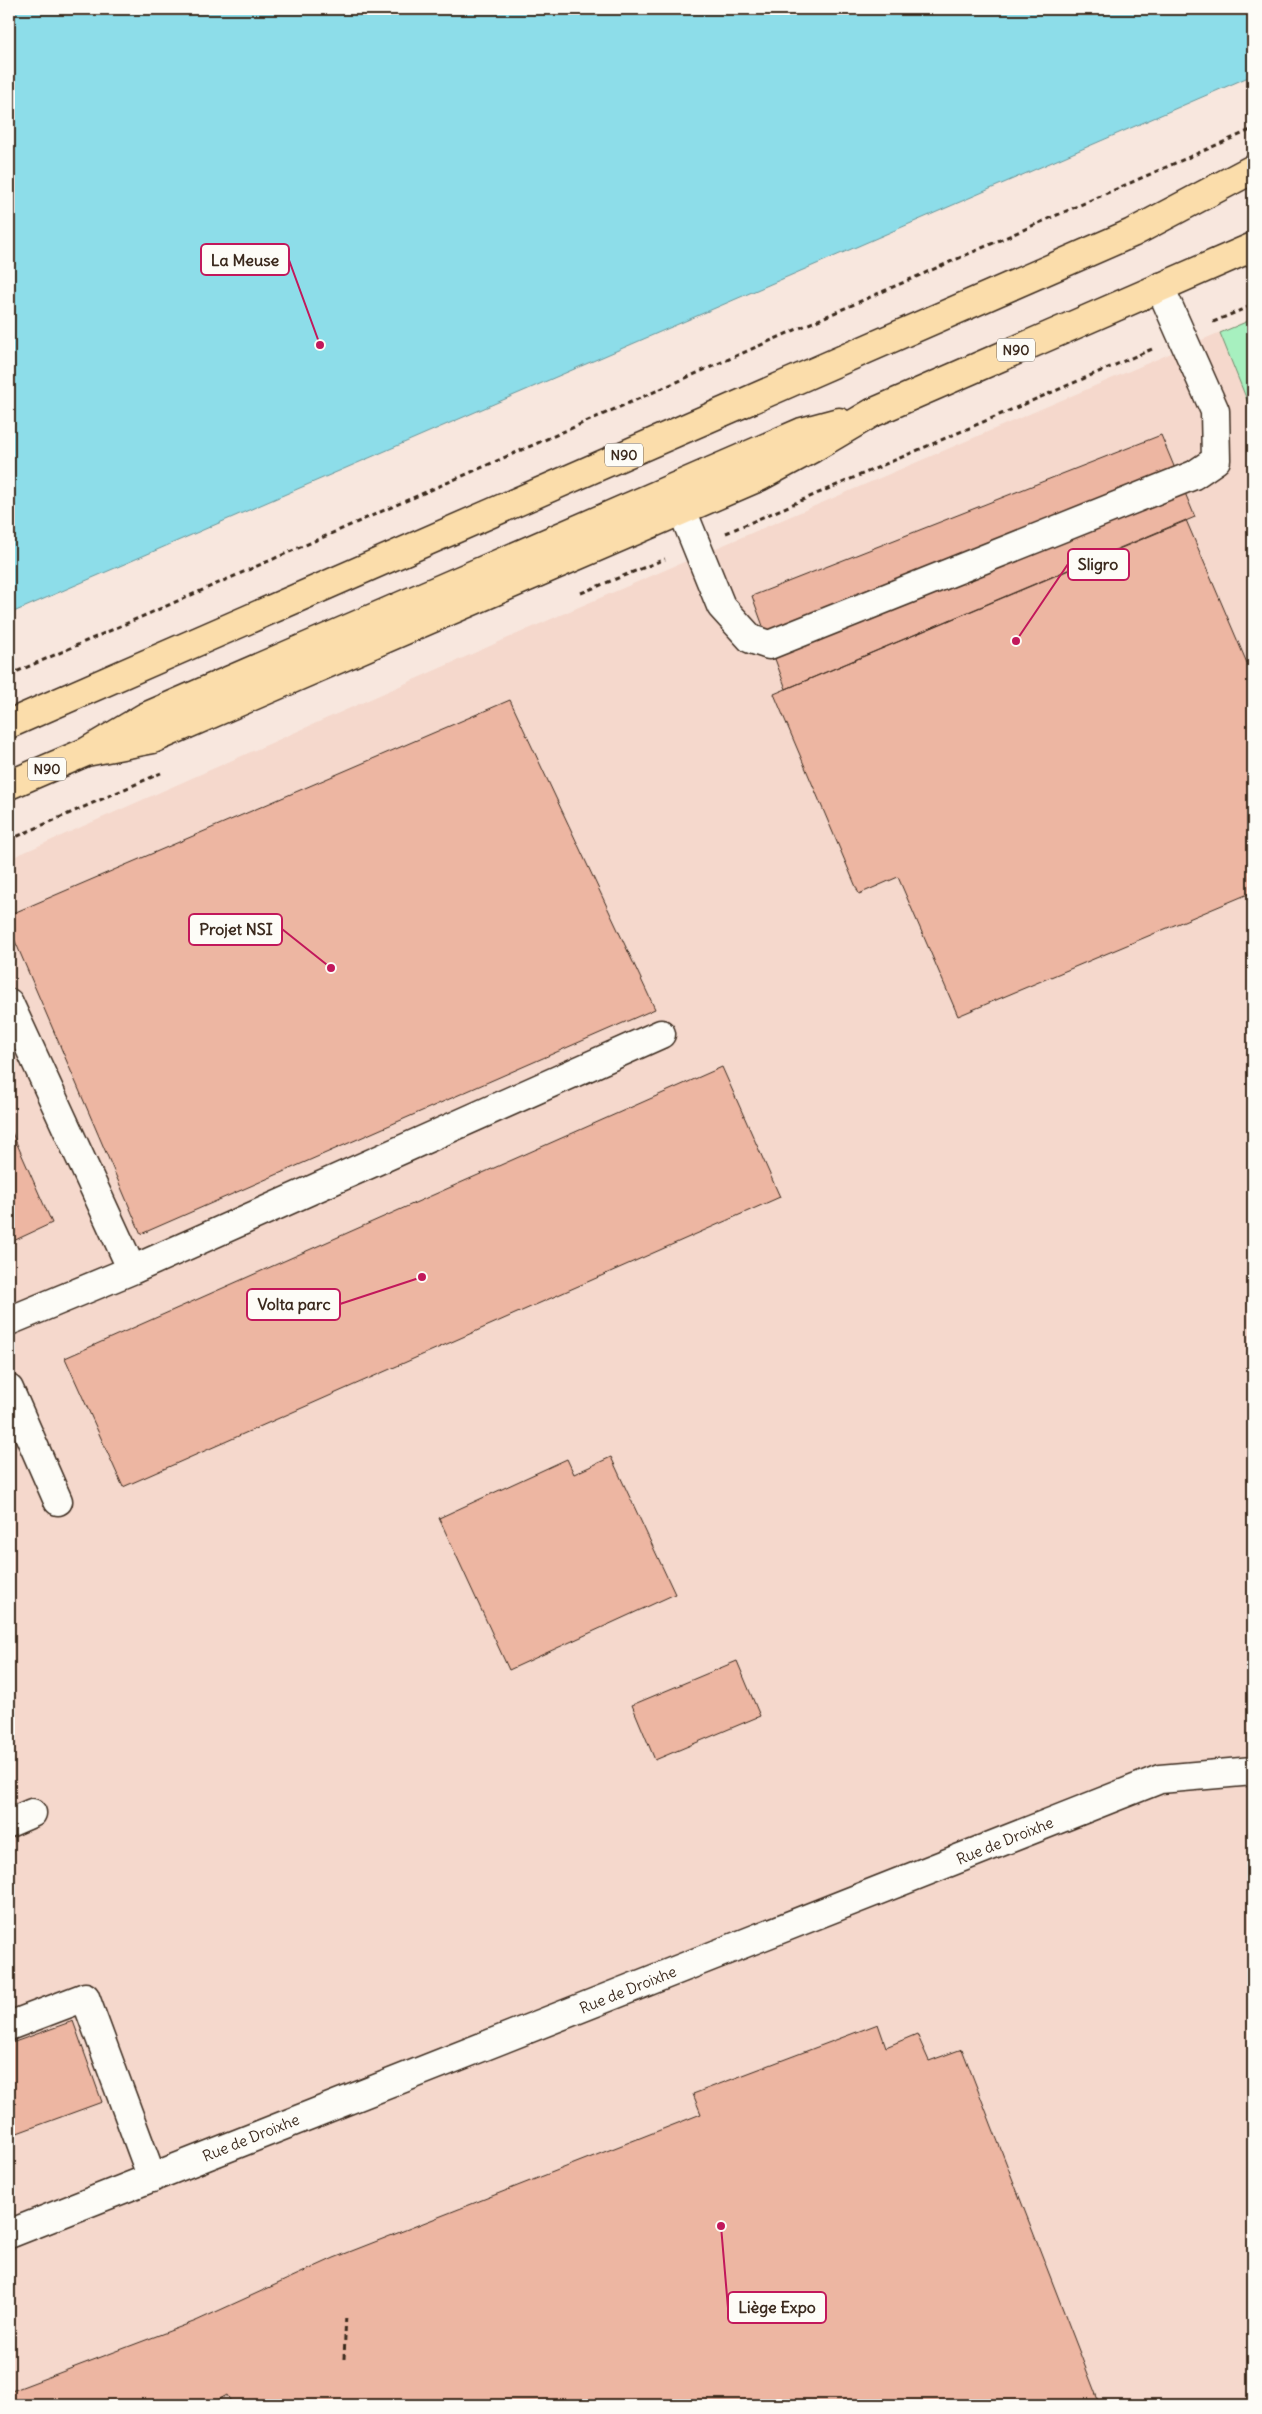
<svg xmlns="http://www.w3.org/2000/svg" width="1262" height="2414" viewBox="0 0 1262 2414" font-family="Delius,sans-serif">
<rect width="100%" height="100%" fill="#f8e7de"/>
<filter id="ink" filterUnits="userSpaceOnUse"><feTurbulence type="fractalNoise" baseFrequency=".02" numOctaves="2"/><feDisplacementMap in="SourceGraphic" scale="10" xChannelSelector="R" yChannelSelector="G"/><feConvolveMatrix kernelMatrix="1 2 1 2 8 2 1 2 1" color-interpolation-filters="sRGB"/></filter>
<g filter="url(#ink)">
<path fill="#f5d8cc" d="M1253,318V2405H9V859L558,616Z"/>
<path fill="#a7f0bf" stroke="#718d6e" d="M1253,319V415L1220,333Z"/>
<path fill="#8ddde9" stroke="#6c9598" d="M9,9H1253V75L9,614Z"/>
<path fill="#edb6a2" stroke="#3b2a1e" d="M1161,435L1195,517L786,689L752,596Z
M1186,520L1253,677V892L958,1016L898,877L859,894L774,694Z
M510,700L655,1009L141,1234L9,927V915Z
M722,1067L780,1197L123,1487L65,1358Z
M9,1126L52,1223L9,1243Z
M611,1457L675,1594L509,1670L439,1518L567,1459L574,1474Z
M737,1661L760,1716L655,1760L632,1705Z
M73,2021L102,2102L9,2136V2044Z
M878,2024L886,2047L917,2034L929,2061L962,2049L1100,2405H233L227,2395L209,2405H9V2392L196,2321L334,2258L701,2114L693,2094Z"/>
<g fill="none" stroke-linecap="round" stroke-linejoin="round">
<g stroke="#3b2a1e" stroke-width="31">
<path id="minor" d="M682,510L721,606L751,639L769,645L1194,475L1216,460L1215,411L1160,287
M9,1003L132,1270
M9,1321L132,1270L661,1034
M9,1389L58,1501
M9,1823L32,1813
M9,2026L85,1997L152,2178
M9,2234L1160,1779L1253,1771"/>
</g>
<g stroke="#3b2a1e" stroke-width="31">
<path id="major" d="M9,724L1132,233L1253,169
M86,752L153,739L759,477L813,448L872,413L1253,247
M9,785L86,752L145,717L802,432L839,422"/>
</g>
<path stroke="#3b2a1e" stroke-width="3" stroke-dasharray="5 4" stroke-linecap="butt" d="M1213,322L1253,305
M726,533L1152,349
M581,593L665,559
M9,675L1253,129
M9,840L161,773
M344,2359L346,2314"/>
<use href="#minor" stroke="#fdfcf7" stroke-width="28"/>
<use href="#major" stroke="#fbddab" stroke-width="28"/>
</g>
</g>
<g text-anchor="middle" stroke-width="4" stroke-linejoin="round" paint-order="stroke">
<g fill="#fdfcf7" stroke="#75695f" stroke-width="1">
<rect x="997" y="338.5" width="38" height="23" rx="4"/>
<rect x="605" y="443.5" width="38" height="23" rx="4"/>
<rect x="28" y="757.5" width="38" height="23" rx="4"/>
</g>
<g font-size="14" font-weight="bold" fill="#3b2a1e">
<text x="1016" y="355">N90</text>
<text x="624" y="460">N90</text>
<text x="47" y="774">N90</text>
</g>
<g font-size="15" fill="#3b2a1e" stroke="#fdfcf7">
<text transform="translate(1005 1841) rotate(-22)" y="5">Rue de Droixhe</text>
<text transform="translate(628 1990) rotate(-22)" y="5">Rue de Droixhe</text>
<text transform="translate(251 2138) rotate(-22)" y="5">Rue de Droixhe</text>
</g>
</g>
<path fill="none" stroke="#c2185b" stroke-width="2" d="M320 345L289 260M1016 641L1068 564M331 968L282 929M422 1277L340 1304M721 2226L728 2308"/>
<g fill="#c2185b" stroke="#fdfcf7" stroke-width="2">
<circle cx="320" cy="345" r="5"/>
<circle cx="1016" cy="641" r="5"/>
<circle cx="331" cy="968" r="5"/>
<circle cx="422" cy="1277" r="5"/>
<circle cx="721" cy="2226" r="5"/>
</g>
<g fill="#fdfcf7" stroke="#c2185b" stroke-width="2">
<rect x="201" y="244" width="88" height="31" rx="5"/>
<rect x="1068" y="549" width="61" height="31" rx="5"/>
<rect x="189" y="914" width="93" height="31" rx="5"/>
<rect x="247" y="1289" width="93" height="31" rx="5"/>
<rect x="728" y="2292" width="98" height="31" rx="5"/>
</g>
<g font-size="16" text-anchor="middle" font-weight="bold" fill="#3b2a1e">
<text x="245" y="266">La Meuse</text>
<text x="1098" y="570">Sligro</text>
<text x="236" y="935">Projet NSI</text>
<text x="294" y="1310">Volta parc</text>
<text x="777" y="2313">Liège Expo</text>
</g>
<rect width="1262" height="2414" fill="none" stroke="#fdfcf7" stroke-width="30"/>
<rect x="15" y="15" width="1232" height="2384" fill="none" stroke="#3b2a1e" stroke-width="2" filter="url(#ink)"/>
</svg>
